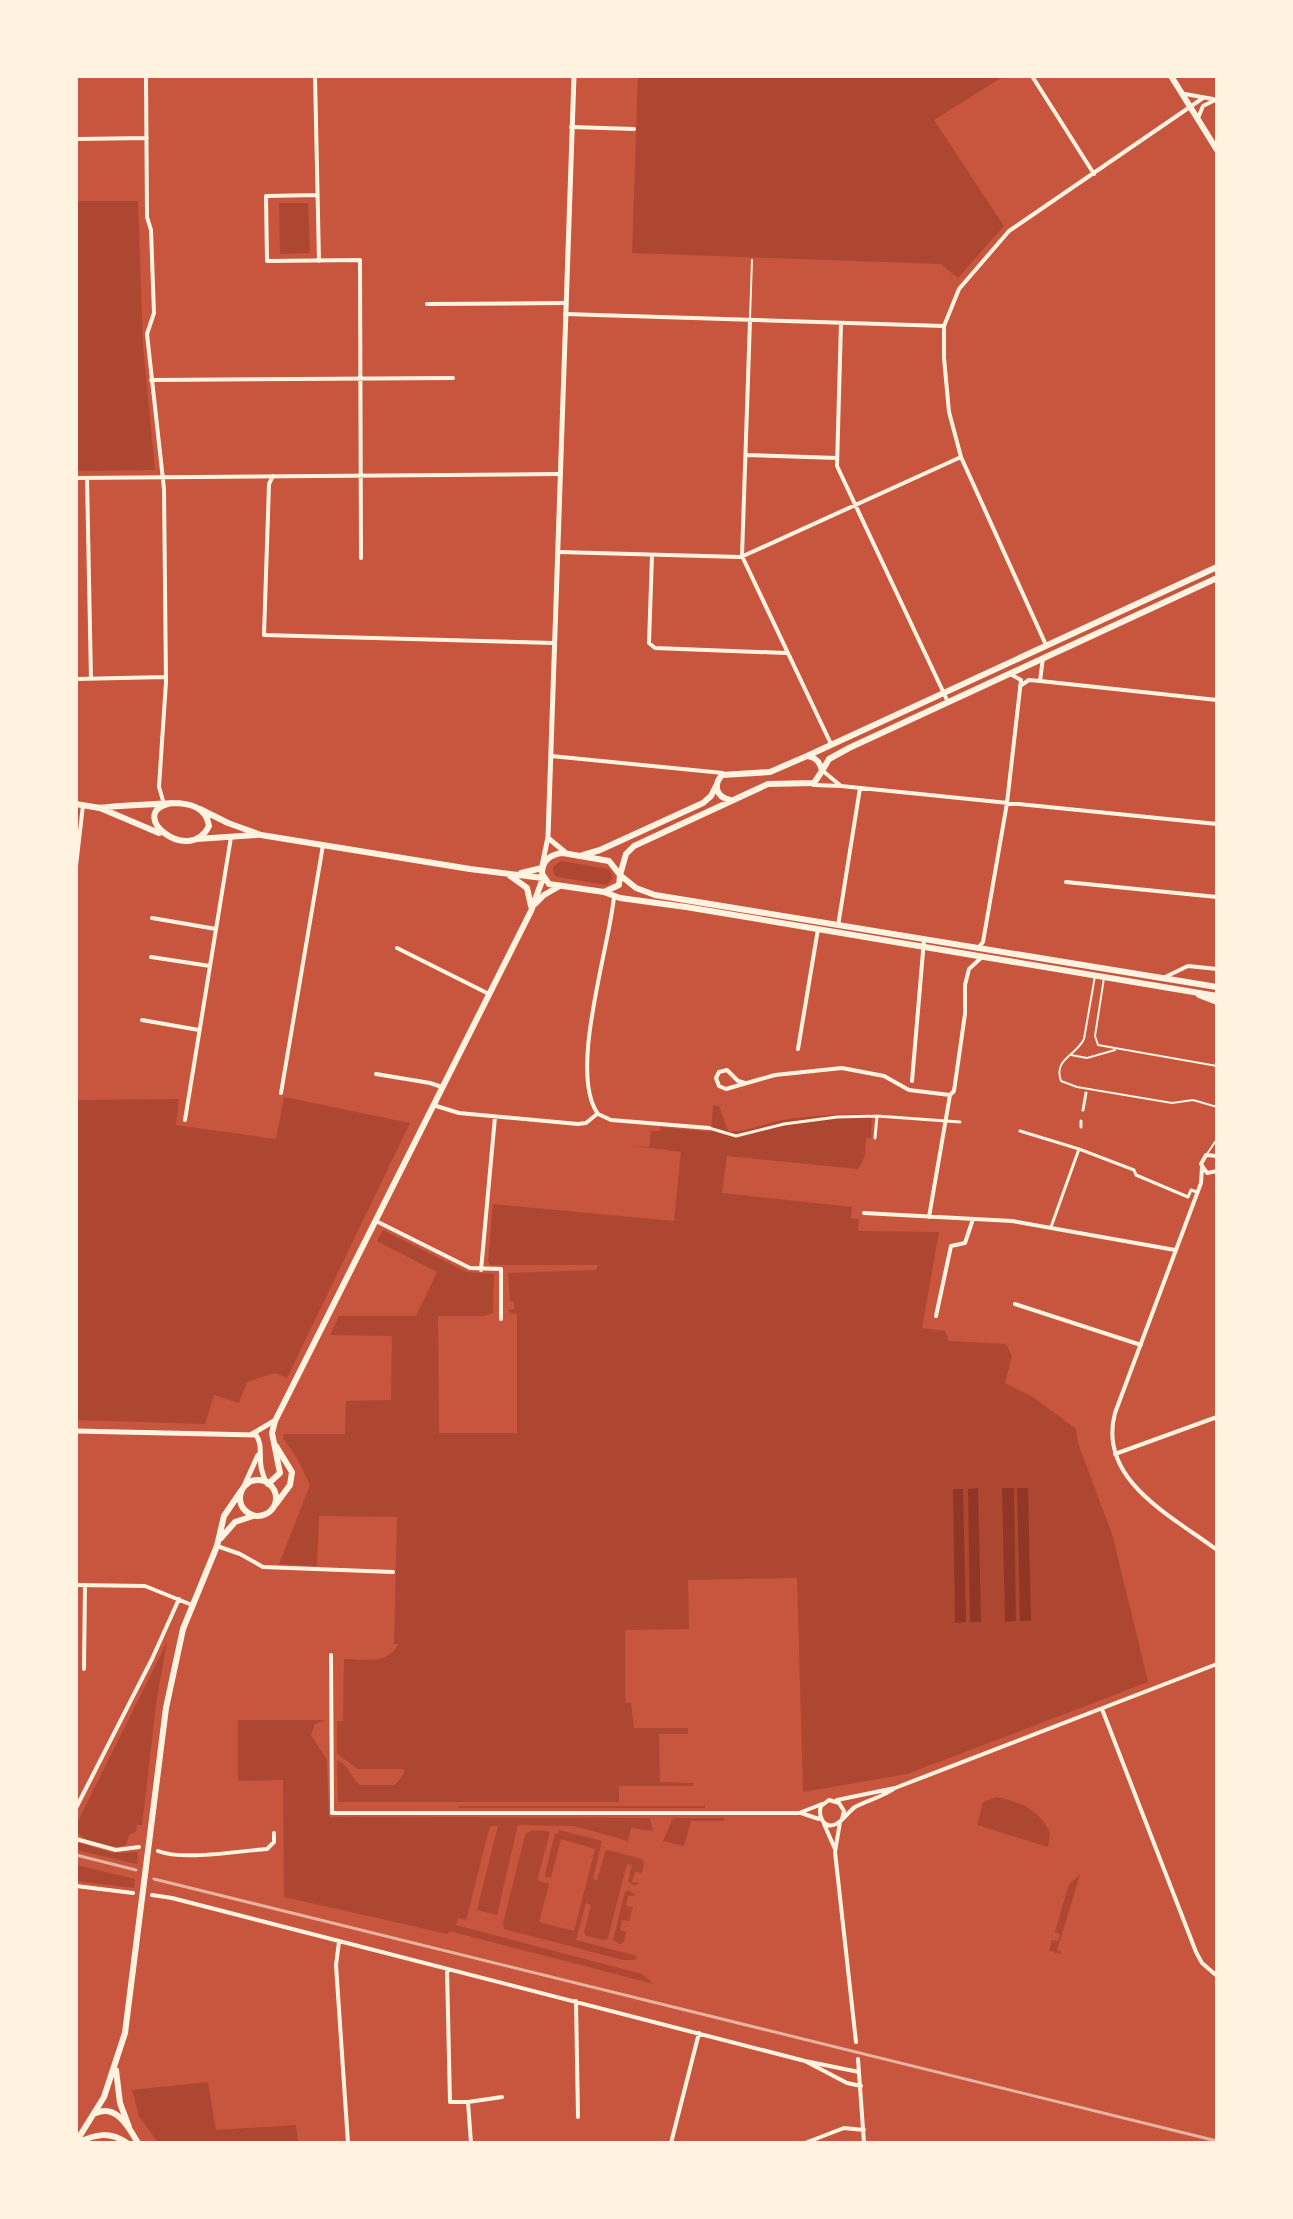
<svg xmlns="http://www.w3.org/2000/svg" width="1293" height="2219" viewBox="0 0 1293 2219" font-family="'Fira Sans',sans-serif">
<rect width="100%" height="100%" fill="#c8553d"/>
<path fill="#ae4732" d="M638,76H1004L934,120L1004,226L958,278L941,264L632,253Z
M76,201H138L143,345L155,470L76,471Z
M279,203H308L310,253L280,254Z
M561,861L609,869L613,878L607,885L558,877L554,875L553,867Z
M284,1097L410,1123L287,1378L275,1373L247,1382L239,1403L214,1395L205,1424L76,1420V1100L179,1099L176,1125L276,1139Z
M713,1105L719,1106L728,1131C745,1133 765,1123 783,1120C813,1115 842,1114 872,1114L871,1138H866L865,1156L858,1169L727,1156L722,1193L852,1207L851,1218L859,1219L858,1231L939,1232L922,1328L945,1331L949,1341L1006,1344L1012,1356L1005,1383L1033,1397L1076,1429L1078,1443L1113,1537L1148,1682L907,1774L803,1792L797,1578L688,1580L689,1629L625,1630V1694L626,1703H631L634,1728H688V1734H659L660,1782L693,1783V1786H619V1802H338L337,1760C350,1765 351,1779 360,1785H395L404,1774V1769H358L337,1754V1721H343L344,1659C362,1659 390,1665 398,1644H394L397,1517L319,1516L317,1566L279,1564L310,1485L297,1458L283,1438L284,1434H345L346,1401L391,1400L392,1336L330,1335L339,1316H416L437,1272L377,1241L383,1230L467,1272L494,1274L493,1313L483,1316H438L439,1433H517V1314L510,1313L508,1310L514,1309V1302H510L508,1273L596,1270L598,1265H490L488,1261L493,1204L674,1221L681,1152L628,1145L649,1147L651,1131H660V1127L711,1132Z
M167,1642L157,1697L142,1825H137L136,1832L129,1835L126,1845C110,1850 89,1844 78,1833V1821Z
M238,1720H326L315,1724L311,1735L327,1760L329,1817L650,1818L653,1831L631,1828L628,1841L574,1826L518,1825L497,1915L477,1910L498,1826H490L466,1920L458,1918L456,1925L642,1974L654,1984L449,1931L448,1934L284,1897L283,1780L238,1781Z
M997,1797C1020,1802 1040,1810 1050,1833L1048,1847L977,1825L983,1802Z
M459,1806H705V1808H458Z
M673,1818H724V1821H691L684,1846L663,1841Z
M559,1830L602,1841L593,1879L597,1880L605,1852L608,1850L642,1859L644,1862L642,1873L635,1872L632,1882L639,1883L635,1886L628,1882L632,1865L627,1864L608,1938L604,1940L586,1936L584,1932L591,1905L586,1903L576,1940L637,1956L635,1960H623L504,1929L503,1923L525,1835C530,1828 542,1831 550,1832L537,1880L549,1884L539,1922L574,1931L595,1849L561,1839L551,1878L546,1877L545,1874L555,1833L558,1834Z
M76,1842L113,1853L138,1852L137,1864L76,1850Z
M76,1865L135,1879L134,1888L76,1881Z
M1080,1875L1057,1950L1061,1952L1060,1954L1049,1951L1052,1940L1058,1941L1060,1934L1055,1932L1069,1884Z
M628,1890L636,1895L628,1896L626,1906L633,1907L629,1921L622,1920L620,1930L626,1932L624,1942L620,1944L613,1940L625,1892Z
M208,2082L216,2130L296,2125L298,2143H158L139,2116L132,2090Z"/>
<path fill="#8f3625" d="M978,1488L981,1622H970L968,1489Z
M1002,1488H1014L1016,1621L1005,1622Z
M1017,1488H1028L1031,1621H1020Z
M953,1489H963L966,1622L955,1623Z"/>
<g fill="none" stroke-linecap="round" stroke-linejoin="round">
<path stroke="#fff3e0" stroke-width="2" d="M750,319L752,260
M1095,976L1084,1039C1076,1056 1053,1059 1061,1081L1077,1087L1172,1103L1193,1100L1217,1107
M1104,978L1095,1036L1098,1045L1217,1066
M1071,1055L1087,1058L1115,1050
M1207,1154L1217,1139"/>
<path stroke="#fff3e0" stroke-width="3" d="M1083,1110L1086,1093
M1081,1127V1121
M709,1128L736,1136L784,1124L837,1117L877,1116L960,1122
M1020,1131L1079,1149L1134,1170L1136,1175L1188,1197L1191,1190L1197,1192
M875,1138L877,1116
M1051,1227L1079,1149"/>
<path stroke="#fff3e0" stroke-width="4" d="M146,76L147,217L151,230L154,313L147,334L164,489L166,682L159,787L164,804
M315,76L319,261
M1032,76L1094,174
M1185,94L1213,99
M1198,118L1203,106L1217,99
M571,127L634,129
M76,139L147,138
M317,195L266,196L267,261L360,260L361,558
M427,304L565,303
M565,314L944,326
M750,320L742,556L831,744
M841,323L837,466L948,702
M151,380L453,378
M746,455L837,458
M273,476L269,484L264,635L554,643
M76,478L560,474
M87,478L91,679
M558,552L741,557L961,457
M652,555L649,643L655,648L786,653
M1046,645L961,457L949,412L944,358V326L959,289L1009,231L1203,98
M1043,658L1040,681L1217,700
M76,679L166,677
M1020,686L1029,680L1040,681
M551,756L723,773
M813,785L841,786L823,771
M841,786L1217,824
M76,866L83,805
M1066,882L1217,897
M152,918L216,929
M838,926L860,788
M397,948L489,994
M978,948L983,942L1007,803L1021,680L1012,675
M151,957L210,966
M1163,978L1188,966L1217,969
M142,1020L199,1030
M798,1049L818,929
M376,1074L430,1083L442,1087
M912,1081L924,940
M745,1083L738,1081L727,1070L719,1072L716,1078L719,1086L726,1089L775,1075L842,1068L884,1076L909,1090L950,1095
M281,1093L323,845
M433,1105L459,1113L578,1124L586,1123L597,1114
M598,1114C568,1073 609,949 614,897
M598,1114L611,1120L709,1128
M185,1120L231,837
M1217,1156L1206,1155L1201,1164L1207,1173L1217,1171
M1202,1167L1201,1183L1115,1413C1097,1480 1172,1516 1217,1550
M864,1213L1012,1221L1175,1250
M929,1217L950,1095L954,1091L965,1014V985L969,969L981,958
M376,1221L470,1268L501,1269V1319
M481,1270L495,1117
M1015,1304L1141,1345
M936,1316L951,1246L965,1243L973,1219
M1115,1454L1217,1417
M217,1546L240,1554L263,1567L393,1572
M76,1585L145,1586L192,1605
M331,1655L332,1813H799L822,1804
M84,1669L85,1585
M1102,1709L1196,1952L1202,1963L1217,1976
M837,1800L895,1788
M76,1808L152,1659L179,1599
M801,1813L819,1819
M842,1819L844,1811L839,1803L829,1800L821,1806C818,1815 823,1830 836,1824C843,1821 848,1812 855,1807C868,1800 883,1797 895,1788L1217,1664
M840,1822L835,1852L856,2042
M824,1824L835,1849
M76,1839L116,1850L139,1847
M158,1851C183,1861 238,1851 267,1849L274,1842V1833
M76,1886L133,1893
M152,1895L172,1898L805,2061L859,2072
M339,1942L336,1965L348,2143
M447,1969L450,2102H468L471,2143
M576,2001L578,2117
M858,2059L864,2143
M805,2061L847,2083L861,2086
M468,2102L502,2097
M671,2143L699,2033
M805,2143L844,2128L864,2130"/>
<path stroke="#fff3e0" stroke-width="5" d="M548,838L565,852
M542,866L548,837L574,76
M76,1431L256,1435C265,1447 255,1464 267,1483
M252,1434L274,1421
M244,1486L258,1455"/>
<path stroke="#fff3e0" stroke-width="6" d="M1171,76L1217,150
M807,756L1217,567
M822,771L829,759L849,748L1217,578
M730,800C716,797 713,785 722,775L770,772L807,756C816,757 820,762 822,771L814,783L768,784L634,846L626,854L620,875L636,888L655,895L1217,987
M76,804L100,808L159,833
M98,808C122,805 147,805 172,803C190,803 206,807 209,826C189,867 123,812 172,803
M200,809L228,823L261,835L470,869L543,878L531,911L275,1421L272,1433L280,1473L268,1484
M197,839L257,835
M563,853L609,861L620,875L619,885L604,892L549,884L542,874C542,861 550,854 563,853Z
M583,855L600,850L703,803L711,796L716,786
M521,873L542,868
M509,875L527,888L531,906
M604,892L620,898L686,907L1217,996
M535,904L544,895L558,887
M1199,995L1217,1002
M276,1446L292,1472L290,1485L276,1504
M240 1498a18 18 0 1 1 36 0a18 18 0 1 1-36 0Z
M221,1538L235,1522L253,1516
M116,2070L120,2103L129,2127
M96,2113C117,2104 129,2128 138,2143
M76,2142L104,2097L125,2033L166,1708L183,1629L217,1546L224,1516L241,1491
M77,2143C96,2134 109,2131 127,2143"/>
<path stroke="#e9b49f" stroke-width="3" d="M76,1855L136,1870
M154,1879L1217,2141"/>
</g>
<rect width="1293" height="2219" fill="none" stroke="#fff3e0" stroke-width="156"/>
</svg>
